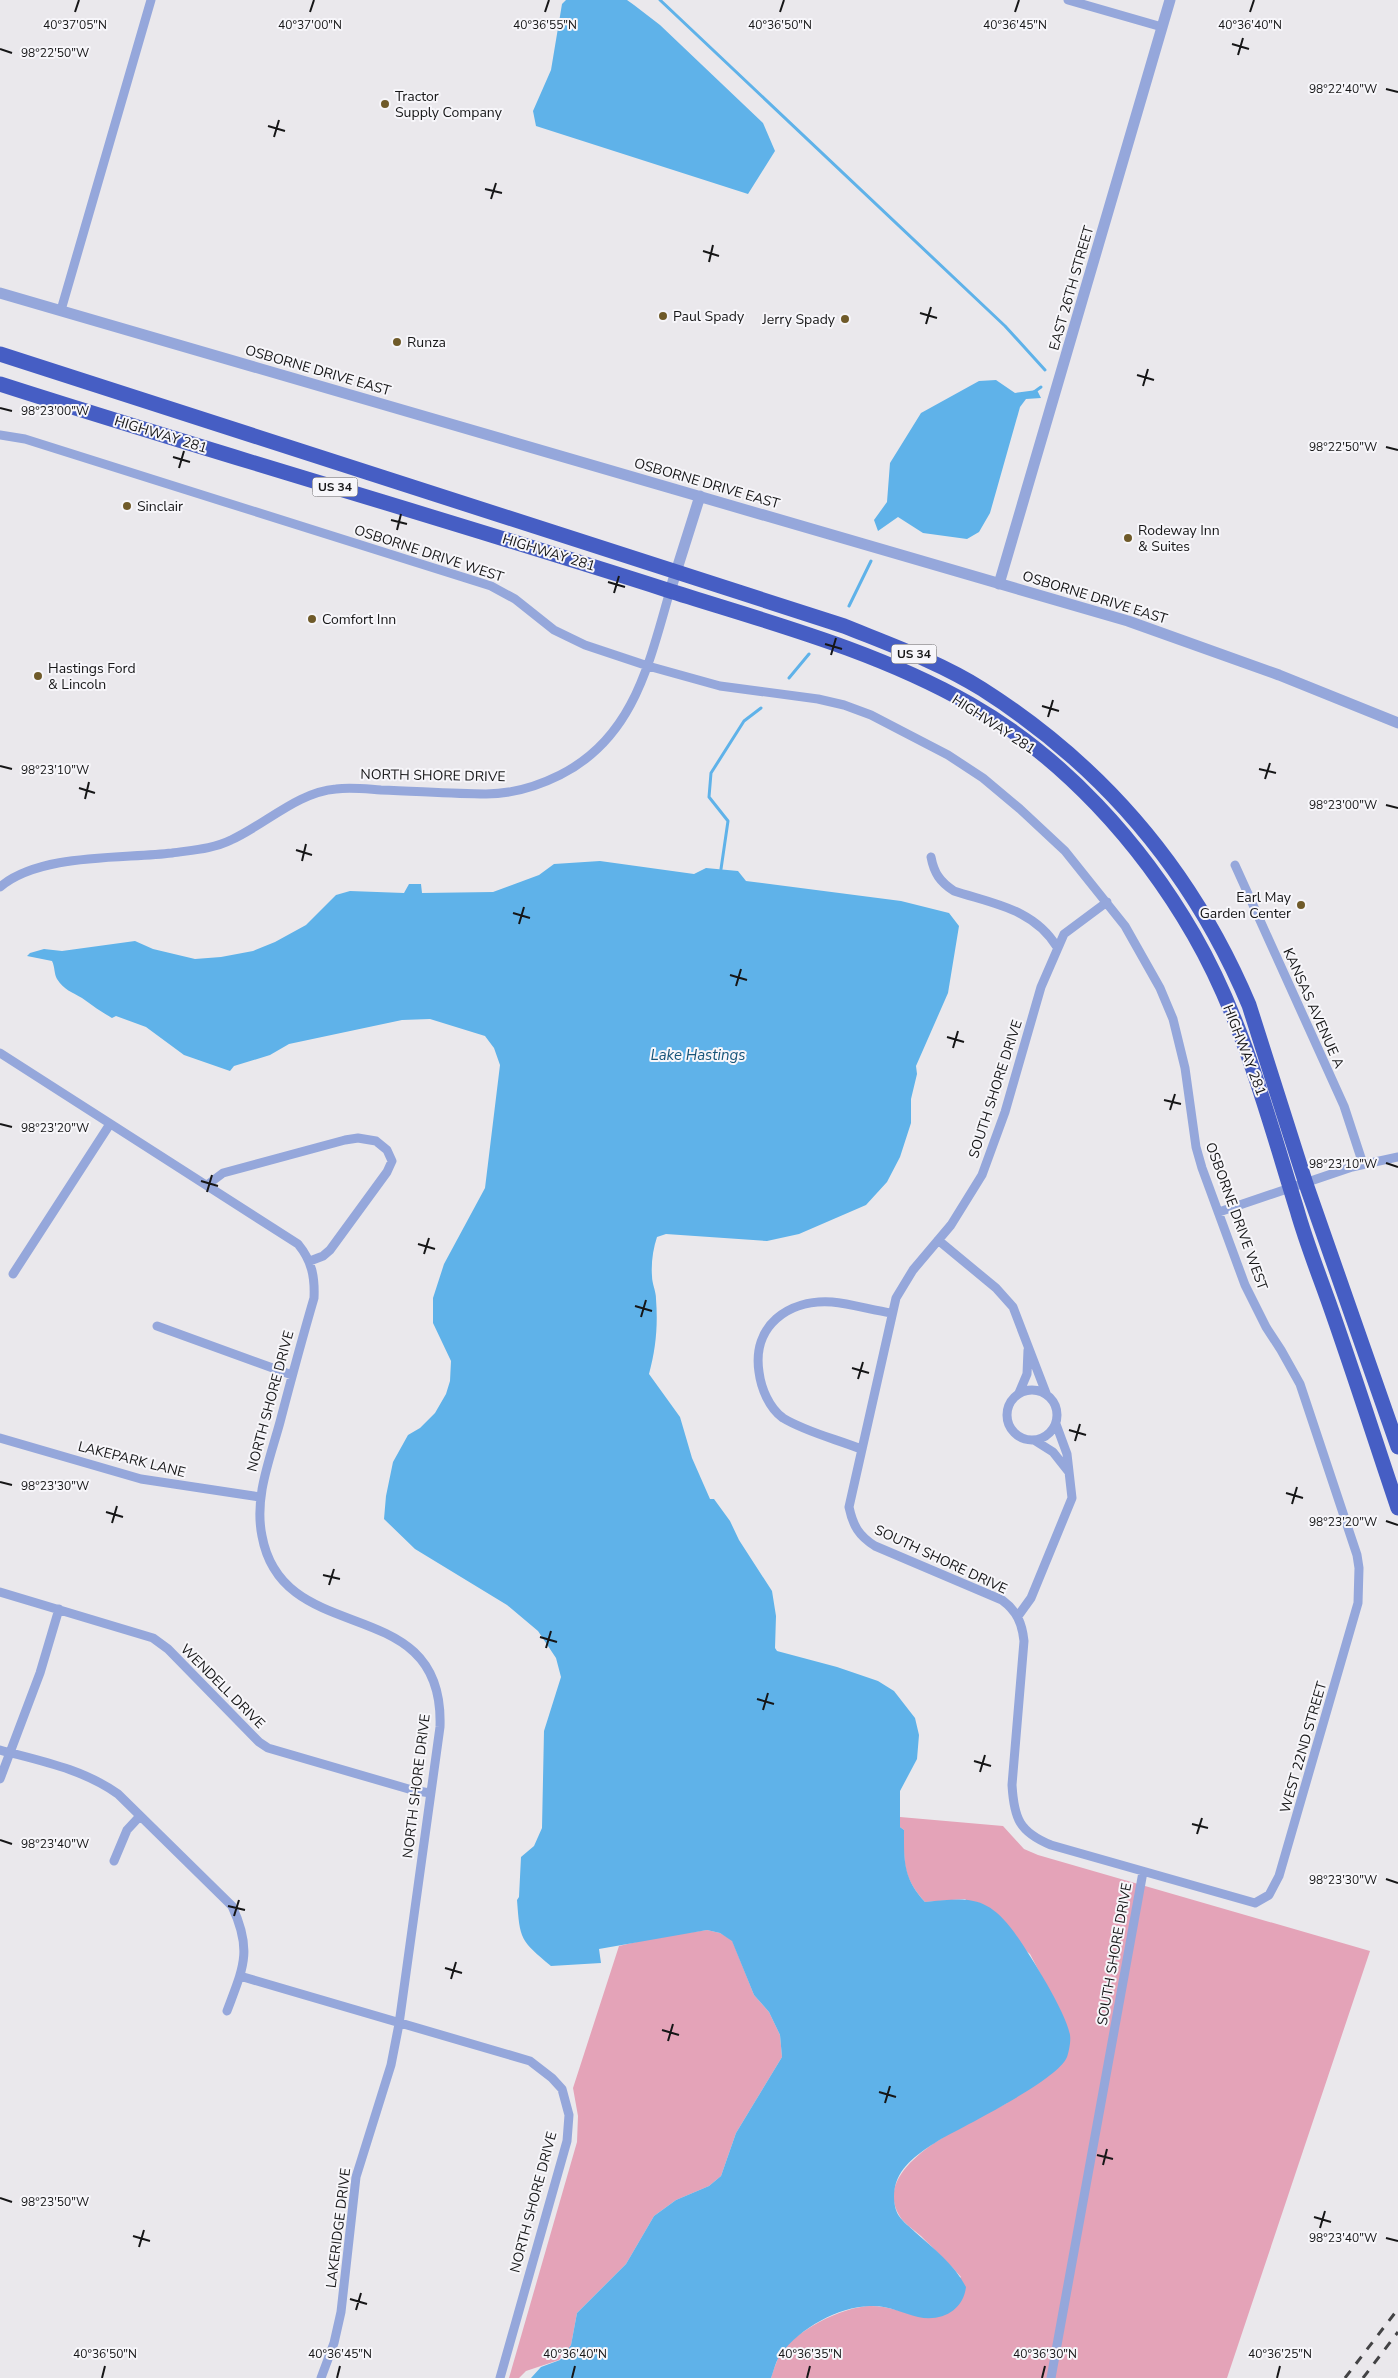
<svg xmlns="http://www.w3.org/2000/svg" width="1398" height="2378" viewBox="0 0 1398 2378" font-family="'Nunito Sans',sans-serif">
<rect width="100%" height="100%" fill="#eae8ec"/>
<path fill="#e4a3b8" d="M900,1817L1003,1826L1024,1849L1038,1855L1370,1951L1227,2378H771C773,2371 776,2363 779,2356C792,2332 843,2306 871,2306C888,2306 903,2312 920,2317L961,2277C948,2262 935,2250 921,2236C914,2230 903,2223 899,2215C869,2164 974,2121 1007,2103L1041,1975L1030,1954L965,1899L925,1902C902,1876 904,1863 904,1830L900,1827Z
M707,1930L720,1933L732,1940L754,1995L769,2012L780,2035L782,2057L736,2133L721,2176L709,2186L676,2200L654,2216L626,2264L577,2313L571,2345L559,2360L526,2371L519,2378H509L577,2142L578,2116L573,2088L619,1946L658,1937Z"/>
<path fill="#5fb2e9" d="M566,0H627L634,5L660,25L763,123L775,151L748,194L536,126L533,111L551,70L562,4Z
M996,380L1015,393L1037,390L1041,398L1026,399L1020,407L990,513L979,532L967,539L923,533L898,517L878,531L874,520L887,502L890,463L921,413L979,381Z
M600,861L694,874L706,868L738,871L746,881L901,901L949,913L959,926L948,993L916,1066L917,1074L911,1099V1123L900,1157L887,1182L866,1205L799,1234L767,1241L666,1234L657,1237C653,1249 651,1263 652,1276C652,1284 656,1291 656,1299C658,1325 656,1349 649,1374L680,1417L692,1458L710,1499H714L730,1521L739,1540L772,1591L776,1616L775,1648L777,1651L837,1667L878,1681L894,1691L915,1718L919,1735L917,1759L900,1791V1827L904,1830C904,1861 903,1878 925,1902C967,1898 986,1894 1014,1932C1029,1953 1066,2012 1070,2035C1071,2041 1069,2051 1067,2057C1058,2080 966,2125 941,2139C924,2150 903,2162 896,2183C893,2192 893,2207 899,2216C903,2222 910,2227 915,2232C934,2249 954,2264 966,2287C963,2311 941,2322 918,2317C902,2313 888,2305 870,2306C838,2307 800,2328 781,2354C776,2360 774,2370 771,2378H531L541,2367L560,2360L571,2345L577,2313L626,2264L654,2216L676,2200L709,2186L721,2176L736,2133L782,2057L780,2035L769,2012L754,1995L732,1941L720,1933L707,1930L599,1949L601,1963L551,1966C520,1940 520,1940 517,1900L519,1897L521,1857L534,1846L542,1828L544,1731L561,1677L556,1658L538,1631L507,1605L415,1549L384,1519L386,1496L393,1462L408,1435L420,1428L435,1413L446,1394L450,1381L451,1361L433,1323V1298L444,1264L485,1188L500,1065L494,1048L485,1036L430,1019L402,1020L289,1044L270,1055L234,1066L230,1071L184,1055L146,1027L116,1016L112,1018C101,1012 92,1005 82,998C72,992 64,990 57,979C54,974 55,967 52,961L27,956L30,953L44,949L62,951L135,941L153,949L195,959L221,957L253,951L275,942L306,925L336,895L350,891L404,893L409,884H421L422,893L493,892L539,875L554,864Z"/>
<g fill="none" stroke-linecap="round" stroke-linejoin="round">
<path stroke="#5fb2e9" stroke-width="3" d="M660,0L1005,326L1045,370
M1034,392L1041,387
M849,606L871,561
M789,678L809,654
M721,869L728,821L709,797L711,773L744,721L761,708"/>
<path stroke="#95a7db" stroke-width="9" d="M1068,0L1162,27
M61,310L151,0
M0,435L25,439L491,586L515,599L554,630L585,645L648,666L720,686L818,699L844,705L871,715L948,755L983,778L1020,809L1065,851L1125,926L1160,988L1173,1019L1185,1068L1196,1147L1202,1168L1245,1285L1266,1327L1281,1350L1300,1384L1357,1555L1359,1568L1358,1603L1279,1876L1269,1895L1255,1903L1051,1845C1019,1832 1014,1818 1012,1785L1024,1641C1022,1623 1017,1611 1002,1600L875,1546C859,1536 853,1526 849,1507L896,1298L913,1270L951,1225L982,1175L1005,1112L1041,987L1064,934L1107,902
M931,857C934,873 940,882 954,891C994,904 1034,909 1057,947
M1235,865L1344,1106L1363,1164
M0,887C40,853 122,859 172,853C192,850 213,849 231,840C266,824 298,792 336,789C351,787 366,789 381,790C416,791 451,794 486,794C513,794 536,787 560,775C634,738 649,663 670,591
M0,1053L298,1244C312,1261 315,1277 314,1298C302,1339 291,1380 280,1422C270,1459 254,1497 262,1536C283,1651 445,1589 440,1727L399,2024L391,2065L356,2177L341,2312L334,2343L321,2378
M207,1185L223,1173L345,1140L358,1138L376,1141L387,1150L392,1161L387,1172L330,1250L323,1256L310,1261
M1219,1212L1352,1167L1398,1157
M938,1240L996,1288L1013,1307L1046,1393
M13,1274L110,1124
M157,1326L292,1375
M1007 1415a25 25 0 1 1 50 0a25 25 0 1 1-50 0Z
M1019,1393L1027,1374L1028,1350
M0,1438L141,1479L260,1497
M1034,1440L1053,1452L1068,1471
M861,1449C836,1439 806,1432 783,1418C769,1408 761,1388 759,1372C752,1326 788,1299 832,1302C852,1304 872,1310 892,1313
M0,1592L153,1638L168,1649L259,1742L268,1748L412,1790L430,1793
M1018,1616L1031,1598L1072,1498L1067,1454L1056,1424
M0,1750C41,1761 83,1769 118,1794L232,1906C253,1951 243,1968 227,2011
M0,1779L40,1673L59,1609
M114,1861L127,1830L140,1816
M240,1976L530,2061L552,2078L562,2089L569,2115L567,2141L500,2378
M1051,2378L1143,1872"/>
<path stroke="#95a7db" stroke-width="11" d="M0,293L1128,621L1279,675L1398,723
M999,584L1170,0
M670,591L700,496"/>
<path stroke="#465ec4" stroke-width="15" d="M0,354L844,626C891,645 939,662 982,689C1103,766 1193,872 1249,1005L1306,1184L1398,1447
M0,384C221,455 446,519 667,590C771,623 875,650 970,704C1063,757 1141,843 1194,935C1243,1020 1268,1117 1297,1210C1306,1242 1318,1272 1329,1303C1353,1371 1375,1440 1398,1508"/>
<path stroke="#434345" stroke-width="3" stroke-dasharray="9 9" stroke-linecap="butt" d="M1345,2378L1398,2309
M1363,2378L1398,2332"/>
</g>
<path fill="none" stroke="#161617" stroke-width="2" d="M75,12L79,0M310,12L314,0M545,12L549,0M780,12L784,0M1015,12L1019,0M1250,12L1254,0M1232,44L1249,49M0,49L12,53M1238,55L1243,38M1386,89L1398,92M268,126L285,131M274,137L279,120M485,189L502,193M491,199L496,183M703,251L719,256M709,262L713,245M920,313L937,318M926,324L931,307M1137,375L1154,380M1143,386L1148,369M0,408L12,411M1386,447L1398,450M173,457L190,462M179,468L184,451M391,520L407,524M397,530L401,514M608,582L625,587M614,593L619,576M825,644L842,649M831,655L836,638M1042,706L1059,711M1048,717L1053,700M0,766L12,769M1259,769L1276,773M1265,779L1270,763M79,788L95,793M85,799L89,782M1386,805L1398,808M296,850L312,855M302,861L306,844M513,913L530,918M519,924L524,907M730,975L747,980M736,986L741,969M947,1037L964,1042M953,1048L958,1031M1164,1100L1181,1104M1170,1110L1175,1094M0,1124L12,1127M1386,1163L1398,1167M201,1181L218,1186M207,1192L212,1175M418,1244L435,1249M424,1254L429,1238M635,1306L652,1311M641,1317L646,1300M852,1368L869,1373M858,1379L863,1362M1069,1430L1086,1435M1075,1441L1080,1424M0,1482L12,1485M1286,1493L1303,1498M1292,1504L1297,1487M106,1512L123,1517M1386,1521L1398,1525M112,1523L117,1506M323,1575L340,1579M329,1585L334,1569M540,1637L557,1642M546,1648L551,1631M757,1699L774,1704M763,1710L768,1693M974,1761L991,1766M980,1772L985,1755M1192,1824L1208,1828M1197,1834L1202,1818M0,1840L12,1844M1386,1879L1398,1883M228,1906L245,1910M234,1916L239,1900M445,1968L462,1973M451,1979L456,1962M662,2030L679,2035M668,2041L673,2024M879,2092L896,2097M885,2103L890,2086M1097,2155L1113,2159M1103,2165L1107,2149M0,2198L12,2202M1314,2217L1331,2222M1320,2228L1325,2211M133,2236L150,2241M1386,2238L1398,2241M139,2247L144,2230M350,2299L367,2304M356,2310L361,2293M102,2378L105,2366M337,2378L340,2366M572,2378L575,2366M807,2378L810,2366M1042,2378L1045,2366M1277,2378L1280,2366"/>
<g fill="#6f5a29" stroke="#f7f6fa" stroke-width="2">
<circle cx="385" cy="104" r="5"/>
<circle cx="663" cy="316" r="5"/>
<circle cx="845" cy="319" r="5"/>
<circle cx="397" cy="342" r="5"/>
<circle cx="127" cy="506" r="5"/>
<circle cx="1128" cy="538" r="5"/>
<circle cx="312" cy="619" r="5"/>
<circle cx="38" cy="676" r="5"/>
<circle cx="1301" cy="905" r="5"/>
</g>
<g text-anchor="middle" stroke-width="4" stroke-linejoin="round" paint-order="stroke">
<g fill="#f7f6fa" stroke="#5a595b" stroke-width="1">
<rect x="312.5" y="477.5" width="45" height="19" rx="4"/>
<rect x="891.5" y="644.5" width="45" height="19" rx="4"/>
</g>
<g font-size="12" font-weight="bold" fill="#161617">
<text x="335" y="491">US 34</text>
<text x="914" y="658">US 34</text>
</g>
<g font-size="14" fill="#161617" stroke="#f7f6fa" text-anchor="start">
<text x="395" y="101">Tractor<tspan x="395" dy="16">Supply Company</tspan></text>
<text x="673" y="321">Paul Spady</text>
<text x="835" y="324" text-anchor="end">Jerry Spady</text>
<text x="407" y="347">Runza</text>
<text x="137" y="511">Sinclair</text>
<text x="1138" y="535">Rodeway Inn<tspan x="1138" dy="16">&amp; Suites</tspan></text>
<text x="322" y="624">Comfort Inn</text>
<text x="48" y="673">Hastings Ford<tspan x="48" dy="16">&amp; Lincoln</tspan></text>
<text x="1291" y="902" text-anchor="end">Earl May<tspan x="1291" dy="16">Garden Center</tspan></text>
</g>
<g font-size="14" fill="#161617" stroke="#f7f6fa">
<text transform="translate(1071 288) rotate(-74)" y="5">EAST 26TH STREET</text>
<text transform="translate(318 370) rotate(16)" y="5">OSBORNE DRIVE EAST</text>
<text transform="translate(161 434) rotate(17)" y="5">HIGHWAY 281</text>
<text transform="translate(707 483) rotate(16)" y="5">OSBORNE DRIVE EAST</text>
<text transform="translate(549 552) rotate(17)" y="5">HIGHWAY 281</text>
<text transform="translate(429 553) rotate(18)" y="5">OSBORNE DRIVE WEST</text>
<text transform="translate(1095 597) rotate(17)" y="5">OSBORNE DRIVE EAST</text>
<text transform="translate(994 724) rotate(33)" y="5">HIGHWAY 281</text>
<text transform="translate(433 775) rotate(1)" y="5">NORTH SHORE DRIVE</text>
<text transform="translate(1314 1008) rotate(66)" y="5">KANSAS AVENUE A</text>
<text transform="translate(1245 1050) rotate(69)" y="5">HIGHWAY 281</text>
<text transform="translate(995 1089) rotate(-72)" y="5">SOUTH SHORE DRIVE</text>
<text transform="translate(1237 1216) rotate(70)" y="5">OSBORNE DRIVE WEST</text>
<text transform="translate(270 1401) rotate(-75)" y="5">NORTH SHORE DRIVE</text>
<text transform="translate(132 1459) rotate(14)" y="5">LAKEPARK LANE</text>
<text transform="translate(941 1559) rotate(25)" y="5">SOUTH SHORE DRIVE</text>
<text transform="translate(223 1686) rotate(45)" y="5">WENDELL DRIVE</text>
<text transform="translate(1303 1747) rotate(-74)" y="5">WEST 22ND STREET</text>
<text transform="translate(416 1786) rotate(-83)" y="5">NORTH SHORE DRIVE</text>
<text transform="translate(1114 1954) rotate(-80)" y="5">SOUTH SHORE DRIVE</text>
<text transform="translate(533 2202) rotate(-75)" y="5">NORTH SHORE DRIVE</text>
<text transform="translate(338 2228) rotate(-83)" y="5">LAKERIDGE DRIVE</text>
</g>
<g font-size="15" font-style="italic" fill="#16557a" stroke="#f7f6fa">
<text x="698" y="1060">Lake Hastings</text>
</g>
</g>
<g font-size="12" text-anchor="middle" fill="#161617" stroke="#f7f6fa" stroke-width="4" stroke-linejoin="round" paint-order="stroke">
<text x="75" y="29">40°37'05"N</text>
<text x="310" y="29">40°37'00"N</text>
<text x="545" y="29">40°36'55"N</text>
<text x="780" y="29">40°36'50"N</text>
<text x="1015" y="29">40°36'45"N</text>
<text x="1250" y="29">40°36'40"N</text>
<text x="55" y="57">98°22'50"W</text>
<text x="1343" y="93">98°22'40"W</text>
<text x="55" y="415">98°23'00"W</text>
<text x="1343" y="451">98°22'50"W</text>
<text x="55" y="774">98°23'10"W</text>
<text x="1343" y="809">98°23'00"W</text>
<text x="55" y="1132">98°23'20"W</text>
<text x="1343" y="1168">98°23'10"W</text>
<text x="55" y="1490">98°23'30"W</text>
<text x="1343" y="1526">98°23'20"W</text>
<text x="55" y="1848">98°23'40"W</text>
<text x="1343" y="1884">98°23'30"W</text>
<text x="55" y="2206">98°23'50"W</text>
<text x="1343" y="2242">98°23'40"W</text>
<text x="105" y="2358">40°36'50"N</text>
<text x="340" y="2358">40°36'45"N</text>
<text x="575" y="2358">40°36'40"N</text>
<text x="810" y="2358">40°36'35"N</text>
<text x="1045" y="2358">40°36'30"N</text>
<text x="1280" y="2358">40°36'25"N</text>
</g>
</svg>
